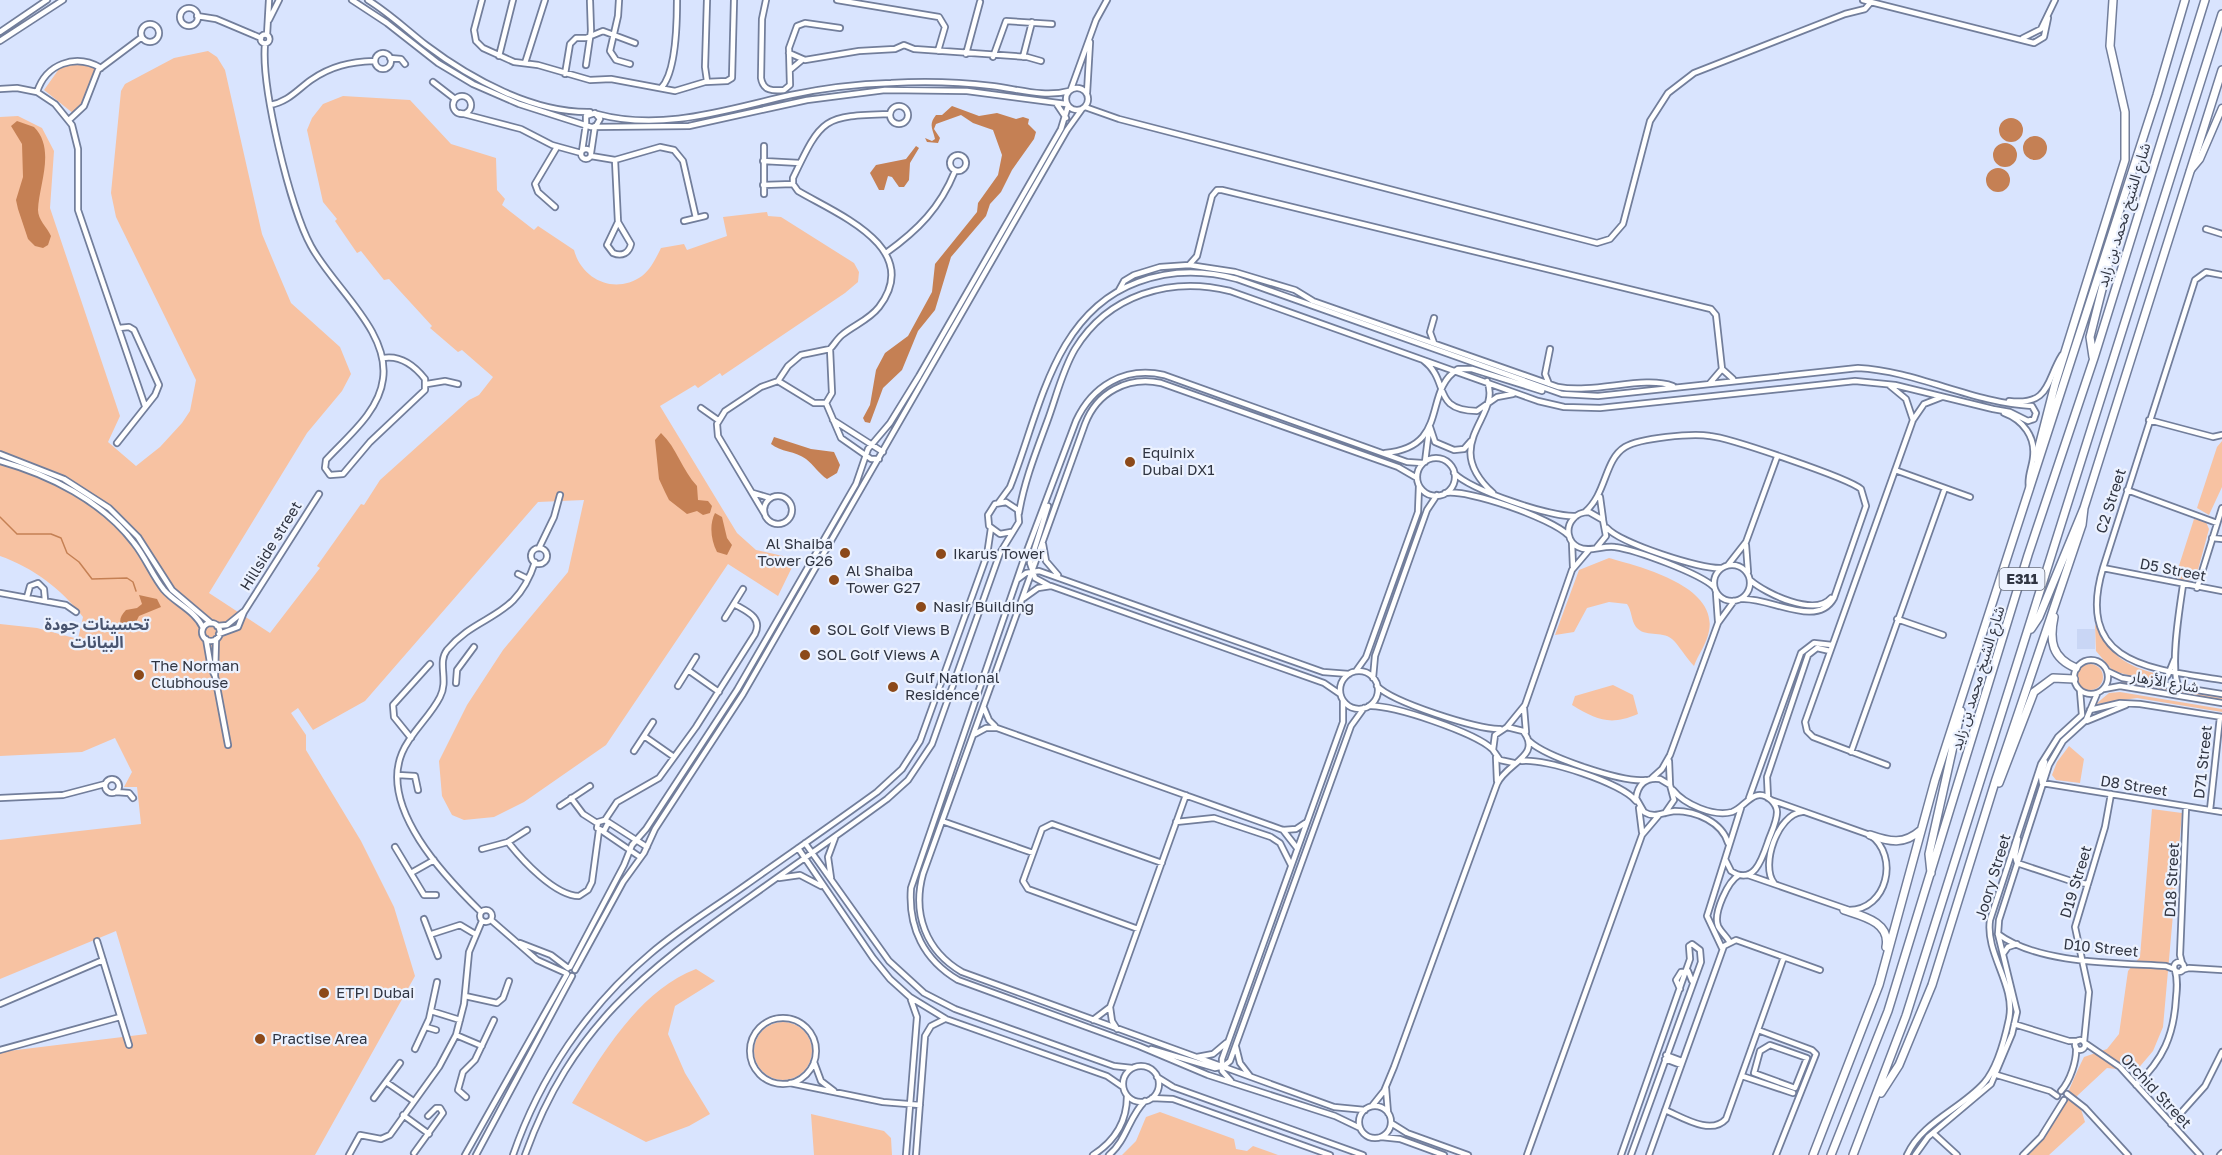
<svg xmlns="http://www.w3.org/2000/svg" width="2222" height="1155" viewBox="0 0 2222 1155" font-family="'Golos Text','Noto Sans Arabic',sans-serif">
<rect width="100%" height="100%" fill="#d9e4fe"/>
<path fill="#c9d6f5" d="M2077,629H2095V649H2077Z"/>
<path fill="#f7c2a2" d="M208,51L217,57L225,70L262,234L277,270L291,303L340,347L351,374L342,391L307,433L209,593L270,633L320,568L317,566L361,504L364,505L380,480L469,400L479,395L493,377L462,350L458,352L430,328L432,326L389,279L384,280L361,251L357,253L335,221L337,219L323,202L307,130L312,118L323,104L343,96L410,100L451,144L496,158L497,190L505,199L502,205L534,230L538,226L574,250C582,280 615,295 642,276C651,269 656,258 661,248L684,244L687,250L727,236L723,217L767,212L768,216L781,217L854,263L859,272L858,282L845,293L722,376L720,373L698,388L695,385L660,406L737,533L756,550L796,559L778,596L728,564L606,745L524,802L494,817L464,820L452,815L442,796L439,761L467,705L503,650L568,572L584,500L538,502L365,701L313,730L298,708L291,713L306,735V750L361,841L394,907L415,976L315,1155H0V1052L147,1034L116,931L0,979V840L141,824L137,787H124L132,772L115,738L82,752L0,756V624L37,628L78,639L83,617C61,589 34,568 0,556V117L18,116L42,128L54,151L50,208L120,416L108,442L136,466L160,447L182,423L190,411L196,380L116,217L111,193L121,91L125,84L174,58Z
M81,60L100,68L85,103L74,114L44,90L59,69Z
M2222,441V487L2209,515L2197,508L2217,447Z
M2194,519L2206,522L2209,529L2196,577L2188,581L2175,578Z
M1609,558C1641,567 1718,586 1709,631C1707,643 1698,655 1694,666C1687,659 1678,644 1672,639C1661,630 1645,638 1636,627C1631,620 1632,611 1627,604L1609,602L1587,608L1574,632L1555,635L1579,570Z
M2095,624C2108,654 2127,667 2158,674L2157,679H2143L2113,671L2096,651Z
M2077 677a13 13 0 1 1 26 0a13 13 0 1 1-26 0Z
M2122,681L2222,698V701L2122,684Z
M1613,685L1633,695L1638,714C1610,726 1597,720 1572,705L1575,696Z
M2120,692L2222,709V712L2137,698L2096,704L2109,693Z
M2069,746L2084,759L2080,783L2056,780L2052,775L2057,762Z
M2152,809L2182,813L2163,1027L2153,1051L2136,1071L2107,1068L2077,1096L2085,1122L2049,1155H2028C2056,1130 2067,1091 2084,1057L2107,1049L2119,1034L2128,971L2140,957Z
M696,969L715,981L675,1006L668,1034L685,1073L710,1114L689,1126L646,1142L572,1103C603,1053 639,991 696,969Z
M754 1051a29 29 0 1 1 58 0a29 29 0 1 1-58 0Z
M1160,1112L1234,1139L1236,1149L1247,1151L1253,1146L1278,1155H1122L1136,1141L1146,1117Z
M811,1114L884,1131L891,1138L892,1155H814Z"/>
<path fill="#c58054" d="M952,106L979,116L997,113L1016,119L1023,117L1029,119L1028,124L1036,132L1034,139L1012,170L1001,192L990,204L986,216L951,257L935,310L918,331L902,370L883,388L870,423L865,422L863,418L870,405L876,370L885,353L908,336L932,292L935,264L977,212L978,203L998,175L1002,155L993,130L973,123L961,115L936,124L934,129L940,138L938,143L927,142L925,138L932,141L935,139C933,129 928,125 936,115H942Z
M1999 130a12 12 0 1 1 24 0a12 12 0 1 1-24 0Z
M17,121L34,127C56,149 39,184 38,210C38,220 47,227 51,236L48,245L43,248L35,246L28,239L18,209L16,200L23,177L22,144L11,126Z
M2023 148a12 12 0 1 1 24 0a12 12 0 1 1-24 0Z
M1993 155a12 12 0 1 1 24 0a12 12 0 1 1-24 0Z
M916,146L919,148L910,163L909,180L904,187H899L892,177L888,176L884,190H879L870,173L876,165L906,159Z
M1986 180a12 12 0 1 1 24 0a12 12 0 1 1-24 0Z
M661,433C677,448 682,470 697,486L698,500L708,501L712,506L710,513L703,515L697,511L687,514L669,500L665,492L659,479L655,440Z
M774,437L811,449L834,452L840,465L837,473L827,479C819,474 814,465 806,459C796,451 780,452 771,444Z
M715,513L722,517L727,538L732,545L727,555L717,552C711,540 709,525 715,513Z
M139,595L157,599L161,607L139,616L131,632H125C119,624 118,618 126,610L137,608L142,604Z"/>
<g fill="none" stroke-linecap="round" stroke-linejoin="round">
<path stroke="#c58054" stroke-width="1.5" d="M0,517L17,534H51L61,538L67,553L79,562L92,579L127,578L133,582L136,591"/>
<g stroke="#727e9b" stroke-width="8">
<path id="minor" d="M352,0L387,23L438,63L473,84L519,104L591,127L689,126L807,100L885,90L967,91L1066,104
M368,0C389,13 407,30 426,45C471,79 533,113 590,112
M482,0L474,30L476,41L483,48L514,62L538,65L590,80L611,79L675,91L705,82L727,81L732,78L734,0
M619,0L618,16L610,51L616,60L630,64
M707,0L705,67L707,81
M766,0L762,19L761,78C763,91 773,91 784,90L790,85L789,48L797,26L805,23L840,28
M837,0L939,17L945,27L938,51
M1863,0L2034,43L2044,37L2048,18
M180 17a9 9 0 1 1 18 0a9 9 0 1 1-18 0Z
M197,16L216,19L261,38
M269,20L279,0
M141 33a9 9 0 1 1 18 0a9 9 0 1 1-18 0Z
M0,32L47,0
M260.5 39a4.5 4.5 0 1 1 9 0a4.5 4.5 0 1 1-9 0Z
M267,35L269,0
M2023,38L2041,29L2055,0
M0,41L63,0
M265,44C261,87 290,208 311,246C333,287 390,331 383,379C379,412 347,437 326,460L325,468L330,475L343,474L370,442L425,390V379C414,365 401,355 383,358
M375 61a8 8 0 1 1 16 0a8 8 0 1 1-16 0Z
M789,53L805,60L859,51L895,49L904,45L914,49L1027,57L1041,61
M966,54L980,2
M499,56L513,0
M993,57L1006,21L1052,24
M1023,57L1032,22
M390,58L401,59L405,64
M525,63L545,0
M586,65L591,31L590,1
M790,70L802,60
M565,74L570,44L576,38H586L603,31L635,43
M433,82L455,99
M1066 99a11 11 0 1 1 22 0a11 11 0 1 1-22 0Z
M661,88C676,73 677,21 677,0
M0,89L17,88L37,92L55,104L72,125L78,149V210L145,406
M1071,89L1096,20L1107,0
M37,92C46,64 75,53 101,68
M1087,93L1090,42
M453 105a9 9 0 1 1 18 0a9 9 0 1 1-18 0Z
M1056,103L1066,118
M270,105C288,102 297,90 311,80C331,66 350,62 374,61
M890 115a9 9 0 1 1 18 0a9 9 0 1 1-18 0Z
M1085,107L1119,119L1597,243L1610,239L1623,224L1650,121L1668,93L1694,73L1845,14L1865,9L1871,2
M460,113L521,129L552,145L581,153
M597,114C663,132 728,109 791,95C824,88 858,84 891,83C925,81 959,82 992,86C1018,89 1044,98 1069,91
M69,120L84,106L98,70L142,37
M586,123V116L595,113L600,119L596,126
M764,146V194
M581 154a5 5 0 1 1 10 0a5 5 0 1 1-10 0Z
M582,151L586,124
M591,153L595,126
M950 163a8 8 0 1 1 16 0a8 8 0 1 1-16 0Z
M591,156L615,160L660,147L674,150L683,161L696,218
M615,160L618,222
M763,161L800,163
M763,185L793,184
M555,207L538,192L535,184L557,147
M684,221L705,216
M618,222L631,244C629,253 622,257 613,253L607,245Z
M2206,229L2222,234
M886,253C918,230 940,208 955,171
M1189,265L1197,256L1212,196L1217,190H1222L1711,309L1716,315L1722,369L1733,379
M2222,275L2206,272L2195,280L2103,568C2074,665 2152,669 2222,680
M1119,290L1124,281L1134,275L1160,267L1189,265L1235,272L1295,290L1313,301L1558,387C1595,394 1644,375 1673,386
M1434,318L1430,332L1434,343
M1423,360C1451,381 1430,410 1477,411L1497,397L1513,394
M778,381L814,403H826L832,393L830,349
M1487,381C1503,416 1438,443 1493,493
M1710,383L1722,369
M427,384L445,381L458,384
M1549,384L1545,374L1550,349
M1889,385L1906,399L1913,420
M2009,401C2051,406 2046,380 2062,355
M826,403L841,438L871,459H879
M701,408L718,420
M2004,413C2023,420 2036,437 2033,458C2032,468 2027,477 2029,487
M833,420L883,452
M2149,420L2213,437L2222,435
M1430,427L1435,442L1454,450L1464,449L1471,441
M117,443L155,395L159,385L134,330L129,327L119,328
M1385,453C1451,447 1422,391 1458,369H1472L1542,391
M0,454L64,479L109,508L138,537L172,590L211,623
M1417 477a19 19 0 1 1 38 0a19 19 0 1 1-38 0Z
M0,461C50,475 102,501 134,543C146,558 152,575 164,590C175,603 196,611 203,628
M1425,462L1429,430
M1895,470L1970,497
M1454,473C1471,490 1552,518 1576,516
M2127,490L2217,523
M753,493L770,498
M1445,493C1468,489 1551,518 1568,535
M764 510a14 14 0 1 1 28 0a14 14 0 1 1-28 0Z
M1600,497L1603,519
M999,502L1010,487C1040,412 1053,313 1138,282C1170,270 1204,270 1237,279L1562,394L1598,396L1858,368C1917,371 1972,403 2032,406L2036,413L2034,419L2028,421L2010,412L1993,409
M1048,506L1030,563L1035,578L1048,585
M1585,512C1607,493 1604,460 1625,447C1640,438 1692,433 1710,436C1730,438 1848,478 1861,489L1866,506L1834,598C1817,629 1770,597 1742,599
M764,513L718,436L717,424L725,411L761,387L778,381L788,366L801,355L830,349C834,345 837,339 842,335C854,325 869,320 879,307C924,248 837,214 798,191L793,184V178C822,117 823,116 890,114
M1019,513C1024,482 1036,452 1047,422C1056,398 1062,371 1075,349C1108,295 1170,276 1230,291L1538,401L1564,407L1600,408L1855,381L1895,385L1993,409
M1607,528C1620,543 1702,570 1722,568
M2212,538L2222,539
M1572,543L1573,567
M1043,544L1046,561L1058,575
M1746,545L1748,572
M1597,547L1606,536L1603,520L1589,512C1583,512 1577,514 1573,519C1565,528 1568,542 1578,547C1589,553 1603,545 1615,547C1636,550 1699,573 1714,587
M539,548L554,517L560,495
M531 556a8 8 0 1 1 16 0a8 8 0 1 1-16 0Z
M1714 583a18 18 0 1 1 36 0a18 18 0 1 1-36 0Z
M1728,565L1746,542L1777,457
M2103,568L2222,591
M518,574L528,579
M1018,579L1026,573L1039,571L1323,672L1349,674
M1750,580C1766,594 1815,617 1831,598
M2197,588L2222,508
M0,593L66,605L76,612
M1716,593L1718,621
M27,597L30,586L38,583L44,589L45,600
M1024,598L1038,588L1051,586L1324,683L1340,694
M725,618L743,589
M1897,619L1943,635
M202 632a9 9 0 1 1 18 0a9 9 0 1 1-18 0Z
M217,626L227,625L243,612
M219,634L238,627L244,612L319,494
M206,639L211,668L215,676
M216,639L215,676L228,745
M2074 677a17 17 0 1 1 34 0a17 17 0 1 1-34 0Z
M688,670L719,692
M1356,671L1366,657L1418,512L1419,486
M2107,671L2122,678L2222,694
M1340 690a19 19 0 1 1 38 0a19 19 0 1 1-38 0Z
M1373,678L1375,656L1427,510L1437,495
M456,683L457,670L474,647
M2160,684L2168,675L2174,660
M678,686L696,657
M1377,686C1392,702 1478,730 1500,729
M2179,687C2169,670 2180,606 2183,585
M2104,689L2120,686L2222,703
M1369,706C1391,704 1476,733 1492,749
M984,708L989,720L995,726
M1524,708L1526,732
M2090,710L2120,703L2140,704L2222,717
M2087,721L2126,705
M1507,727L1525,705L1572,570L1589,550
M975,734L986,728H997L1283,830L1296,829L1305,823
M644,736L674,757
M411,738L394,717L393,705L430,664
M1529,741C1546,757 1623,783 1646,780
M634,751L653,722
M1851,752L1945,488
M1496,757L1497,781
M1522,761C1545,758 1622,783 1636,801
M1669,761L1670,785
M2045,762L2041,776L2042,783L2222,812
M1887,765L1813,737L1807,731L1805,722L1913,420L1924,404L1942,397
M398,775L415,776L418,790
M1652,778L1662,769L1670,755L1718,623L1734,601
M105 786a7 7 0 1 1 14 0a7 7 0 1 1-14 0Z
M1673,790C1684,804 1713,817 1732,812C1745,808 1754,785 1771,800C1774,803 1777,808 1777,812C1777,821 1772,831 1769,839C1763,856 1755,887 1731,871L1725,859L1741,808
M116,792L129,793L133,798
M0,798L63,795L105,784
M571,798L583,814L597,823
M1749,798L1801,653L1814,643L1832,645
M1768,798L1767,777L1808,655L1817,648L1830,651
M560,806L590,786
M1639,808L1642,832
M2210,810L2220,717
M1665,813L1674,800L1670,785L1660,779C1646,777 1638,784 1636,798L1644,812C1655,819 1663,812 1675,811C1696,811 1722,822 1728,843
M605,820L617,802L659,778L696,727L755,634C763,617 746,611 734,604
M942,821L1033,853
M1176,822L1214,818L1271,837L1280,843L1291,865
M608,823L604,831L597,828L598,822L605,820L647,847
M1283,830L1297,848
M602,831L640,857
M2018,839L2015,856L2017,863L2074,882L2088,884
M508,842C522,860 555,896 579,896L588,890L592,882L599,830
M805,843L889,961L924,993L955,1009L1114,1066L1132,1068
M395,847L424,895H436
M798,848L873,958L890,979L910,997L946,1019L1107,1076L1123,1087
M482,849L508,842L527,830
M411,873L434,860
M1748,875L1849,910C1887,910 1900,856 1870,835L1771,800
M779,878L800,875L821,886
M831,878L828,857L835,838
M1774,883C1760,865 1778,814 1802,812
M480 916a6 6 0 1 1 12 0a6 6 0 1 1-12 0Z
M481,912C445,877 379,808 402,753C410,733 430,717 440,697C449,680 437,663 447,650C479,612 516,621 535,562
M424,919L438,956
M491,920L537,960L566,973
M1138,929L1028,889L1023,881L1042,829L1052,824L1162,863
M432,934L460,925L475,934
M1998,934C2038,964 2118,963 2166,966L2174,969
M97,941L129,1045
M1729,941C1726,936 1721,932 1718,926C1713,913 1728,881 1739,875
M520,943L551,955L568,968
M1722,948L1707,916L1725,859
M2003,954L2008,947L2017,944
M2174 967a5 5 0 1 1 10 0a5 5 0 1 1-10 0Z
M2182,963L2180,955L2186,807
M570,967L624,865L632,845L646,829L737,690L856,484L868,449L890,423L919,376L1061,129L1068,106
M575,970L623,882L644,853L655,829L743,694L1067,130L1082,109
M2182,970L2189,968L2222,970
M1680,989L1676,980L1681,972L1688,971L1692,981
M465,996L497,1003L503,998L509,981
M0,1004L103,960
M1110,1007L1112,1021L1117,1029
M431,1011L460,1020
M750 1051a33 33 0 1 1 66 0a33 33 0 1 1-66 0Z
M1093,1020L1110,1007L1186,795
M2014,1024L2069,1041H2078
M426,1027L436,1030
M1758,1030L1812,1050L1816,1054L1776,1155
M456,1035L482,1046
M2075 1045a5 5 0 1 1 10 0a5 5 0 1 1-10 0Z
M2084,1042L2089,992L2075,927L2105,827L2111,794
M2085,1043L2120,1067L2200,1155
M1770,1045L1807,1058L1795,1088L1754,1073L1760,1051Z
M1236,1047L1240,1063L1250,1076
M415,1049L429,1019L437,982
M1151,1049L1215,1068L1224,1066L1230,1061L1351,726L1364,708
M0,1050L120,1017
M1666,1055L1682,1061
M1197,1057L1213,1054L1226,1043
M1665,1059L1681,1065
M814,1062L821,1081L834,1091
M1123 1084a18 18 0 1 1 36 0a18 18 0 1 1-36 0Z
M1997,1075L2050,1091L2057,1096
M1742,1076L1793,1093
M1157,1077L1173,1087L1363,1155
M1231,1081L1222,1071V1059L1343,722V701
M386,1082L412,1100
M790,1083L883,1102L920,1105
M2136,1085C2163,1060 2174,1035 2176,998C2177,989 2178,980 2175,970
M1386,1088L1388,1113
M2061,1091C2070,1081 2077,1061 2076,1047
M2067,1094L2085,1108L2128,1155
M466,1097L458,1090L463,1072L475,1060L494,1020
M374,1098L400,1063
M1152,1098L1173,1099L1330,1155
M1372,1106L1384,1091L1394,1067L1497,784C1506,763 1543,756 1523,731L1507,727L1495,735L1493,750L1500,760L1514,763
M1359 1122a16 16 0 1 1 32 0a16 16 0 1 1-32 0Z
M1365,1110L1334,1107L962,972C926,951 912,914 923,874L1085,424C1097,392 1128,376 1161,383L1398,467L1417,478
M1665,1110C1682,1117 1711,1136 1726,1119L1784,957
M403,1115L429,1134
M1391,1123L1407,1133L1468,1155
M2171,1124L2205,1086L2222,1052
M1360,1128L1335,1116L1208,1075L1139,1046L958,980C924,960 908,928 911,888L1025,556L1076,421C1092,386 1125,366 1164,375L1407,462L1422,463
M1933,1133L1957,1155
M1381,1137L1400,1139L1444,1155
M414,1153L443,1113L440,1108H436L428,1116
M349,1155L360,1135L381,1139L390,1135L439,1067L456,1035L464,1004L469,952L482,921
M465,1155L567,974
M476,1155L572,976
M513,1155C540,1077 587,1007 650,954C679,929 712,909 743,887C788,855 833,824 877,792L902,769L920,741L987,555L991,528
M525,1155C571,1027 644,972 750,897C796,864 842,832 887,799L908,780L932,744L1000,553L1019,522L1018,510L1006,502L995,504L988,515L989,526L1000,534L1011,532
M906,1155L917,1017L911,1000
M916,1155L925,1036L931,1026L945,1019
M1093,1155C1115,1141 1127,1122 1127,1096
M1109,1155C1127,1140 1129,1116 1145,1101
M1527,1155L1642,835L1659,815
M1621,1155L1690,959L1689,946L1692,944L1700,950L1701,962L1631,1155
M1649,1155L1724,946L1736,940L1820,970
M1907,1155C1922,1122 1961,1109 1984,1083C1997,1068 2005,1038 2009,1019C2016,985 1985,954 1990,920L2041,764L2058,737L2082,715L2080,691
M1915,1155L1928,1137L1991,1084L2012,1034L2017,1012L1998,934L1999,920L2049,765L2063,741L2086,720L2097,694
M2023,1155L2041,1137L2064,1100
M2220,1155L2222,1153"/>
</g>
<g stroke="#727e9b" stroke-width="9">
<path id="major" d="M2190,171L2200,159L2222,108"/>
</g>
<g stroke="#727e9b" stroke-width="10">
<path id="highway" d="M2093,357L2090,337L2119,222
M2036,458L2055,384L2125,160V112L2110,46L2113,0
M2054,617C2049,641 2052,658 2076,668
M2031,629L2039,617L2084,508L2222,70
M1999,783L2034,692L2053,678L2074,679
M1870,835C1890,842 1904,845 1921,830
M1931,873L1929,854L1961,711
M1844,910C1862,916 1891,922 1886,947
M1881,1093L1899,1065L1932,985L1996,779L2082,525L2084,508
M1813,1155L1879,985L1935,780L2157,95L2185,0
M1831,1155L1888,1011L2028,555L2094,358L2205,0
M1853,1155L1906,1016L2222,14"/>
</g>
<use href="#minor" stroke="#fff" stroke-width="4.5"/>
<use href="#major" stroke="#fff" stroke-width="6"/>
<use href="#highway" stroke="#fff" stroke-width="7"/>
</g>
<g fill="#8c4919" stroke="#ecf2ff" stroke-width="2">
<circle cx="1130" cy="462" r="6"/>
<circle cx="845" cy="553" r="6"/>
<circle cx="941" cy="554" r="6"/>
<circle cx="834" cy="580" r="6"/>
<circle cx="921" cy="607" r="6"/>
<circle cx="815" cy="630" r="6"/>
<circle cx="805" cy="655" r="6"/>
<circle cx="139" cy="675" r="6"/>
<circle cx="893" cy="687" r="6"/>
<circle cx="324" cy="993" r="6"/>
<circle cx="260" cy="1039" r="6"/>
</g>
<g text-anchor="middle" stroke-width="4.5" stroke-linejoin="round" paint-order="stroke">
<rect fill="#ecf2ff" stroke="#686e7b" stroke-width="1.5" x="1999.5" y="568" width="45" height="22" rx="4.5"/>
<g font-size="14" font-weight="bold" fill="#303542">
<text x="2022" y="584">E311</text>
</g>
<g font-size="15" fill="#303542" stroke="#ecf2ff">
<text transform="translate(2124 215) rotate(-73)" y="5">شارع الشيخ محمد بن زايد</text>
<text transform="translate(2111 501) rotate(-72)" y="5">C2 Street</text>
<text transform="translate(271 546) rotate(-58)" y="5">Hillside street</text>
<text transform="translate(2173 570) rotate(11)" y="5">D5 Street</text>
<text transform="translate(1978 678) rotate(-73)" y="5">شارع الشيخ محمد بن زايد</text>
<text transform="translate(2165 682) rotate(10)" y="5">شارع الأزهار</text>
<text transform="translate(2203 762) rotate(-84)" y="5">D71 Street</text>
<text transform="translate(2134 786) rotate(9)" y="5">D8 Street</text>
<text transform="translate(1993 877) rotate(-73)" y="5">Joory Street</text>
<text transform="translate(2172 880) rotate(-87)" y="5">D18 Street</text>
<text transform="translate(2076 882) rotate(-73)" y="5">D19 Street</text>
<text transform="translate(2101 948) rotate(6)" y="5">D10 Street</text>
<text transform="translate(2156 1091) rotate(47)" y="5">Orchid Street</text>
</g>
<g font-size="15" fill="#303542" stroke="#ecf2ff" text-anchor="start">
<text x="1142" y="458">Equinix<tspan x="1142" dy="17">Dubai DX1</tspan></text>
<text x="833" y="549" text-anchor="end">Al Shaiba<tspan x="833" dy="17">Tower G26</tspan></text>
<text x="953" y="559">Ikarus Tower</text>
<text x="846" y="576">Al Shaiba<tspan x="846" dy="17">Tower G27</tspan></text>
<text x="933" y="612">Nasir Building</text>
<text x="827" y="635">SOL Golf Views B</text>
<text x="817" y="660">SOL Golf Views A</text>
<text x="151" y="671">The Norman<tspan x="151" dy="17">Clubhouse</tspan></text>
<text x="905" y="683">Gulf National<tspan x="905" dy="17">Residence</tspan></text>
<text x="336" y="998">ETPI Dubai</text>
<text x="272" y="1044">Practise Area</text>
</g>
<g font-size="16" font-weight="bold" fill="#49546f" stroke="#ecf2ff">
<text x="97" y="630">تحسينات جودة<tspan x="97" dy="18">البيانات</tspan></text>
</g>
</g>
</svg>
